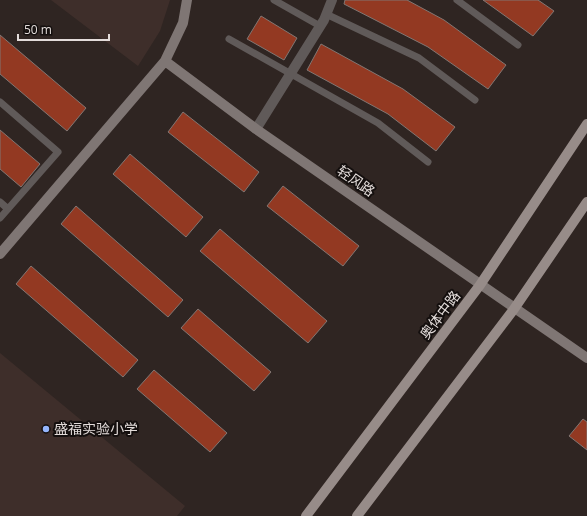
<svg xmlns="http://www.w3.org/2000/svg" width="587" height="516" viewBox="0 0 587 516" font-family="'Open Sans','Noto Sans SC',sans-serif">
<rect width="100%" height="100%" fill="#2f2522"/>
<path fill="#3e2e2a" d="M51,0H170L160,31L138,66Z
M0,353L185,506L177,516H0Z"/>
<path fill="#933922" stroke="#827672" d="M345,0H407L444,20L506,65L488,89L428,47L344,4Z
M483,0H538L554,11L533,36Z
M261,16L297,38L284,60L247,39Z
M0,35L86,108L67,131L0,74Z
M321,44L403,89L455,127L436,151L388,114L307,70Z
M183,112L259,172L244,192L168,132Z
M0,130L40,164L21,187L0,169Z
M130,154L203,217L186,237L113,174Z
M283,186L359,246L343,266L267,206Z
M76,206L183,300L168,317L61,224Z
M220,229L327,321L308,343L200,251Z
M31,266L138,360L123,377L16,284Z
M198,309L271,372L254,391L181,328Z
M154,370L227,433L210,452L137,389Z
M583,419L587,422V450L569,436Z"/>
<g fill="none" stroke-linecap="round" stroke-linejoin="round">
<path stroke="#605a59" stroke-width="7" d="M274,0L320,26L326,14L419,58L475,100
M457,0L518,45
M229,39L378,123L428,162
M0,102L58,152L0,218
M0,202L8,209"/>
<path stroke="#605a59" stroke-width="10" d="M256,129L324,20L332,0"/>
<path stroke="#7f7674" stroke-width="10" d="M187,0L183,23L165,61L256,129L587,358
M0,254L165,61"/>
<path stroke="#978c89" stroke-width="10" d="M306,516L480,285L587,124
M357,516L514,309L587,202"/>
</g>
<circle fill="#95b6fd" stroke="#140f0e" stroke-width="1.5" cx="46" cy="429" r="4"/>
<g text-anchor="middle" stroke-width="4" stroke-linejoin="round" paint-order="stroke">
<g font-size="14" fill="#e3dcda" stroke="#140f0e">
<text transform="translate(356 181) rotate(35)" y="5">轻风路</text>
<text transform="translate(440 315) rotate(-53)" y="5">奥体中路</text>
</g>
<g font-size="14" fill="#e3dcda" stroke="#140f0e" text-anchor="start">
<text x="54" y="434">盛福实验小学</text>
</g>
</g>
<path d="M18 34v6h91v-6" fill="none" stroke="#e3dcda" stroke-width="2"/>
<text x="24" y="34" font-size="12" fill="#e3dcda" stroke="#140f0e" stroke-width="3" paint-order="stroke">50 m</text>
</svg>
